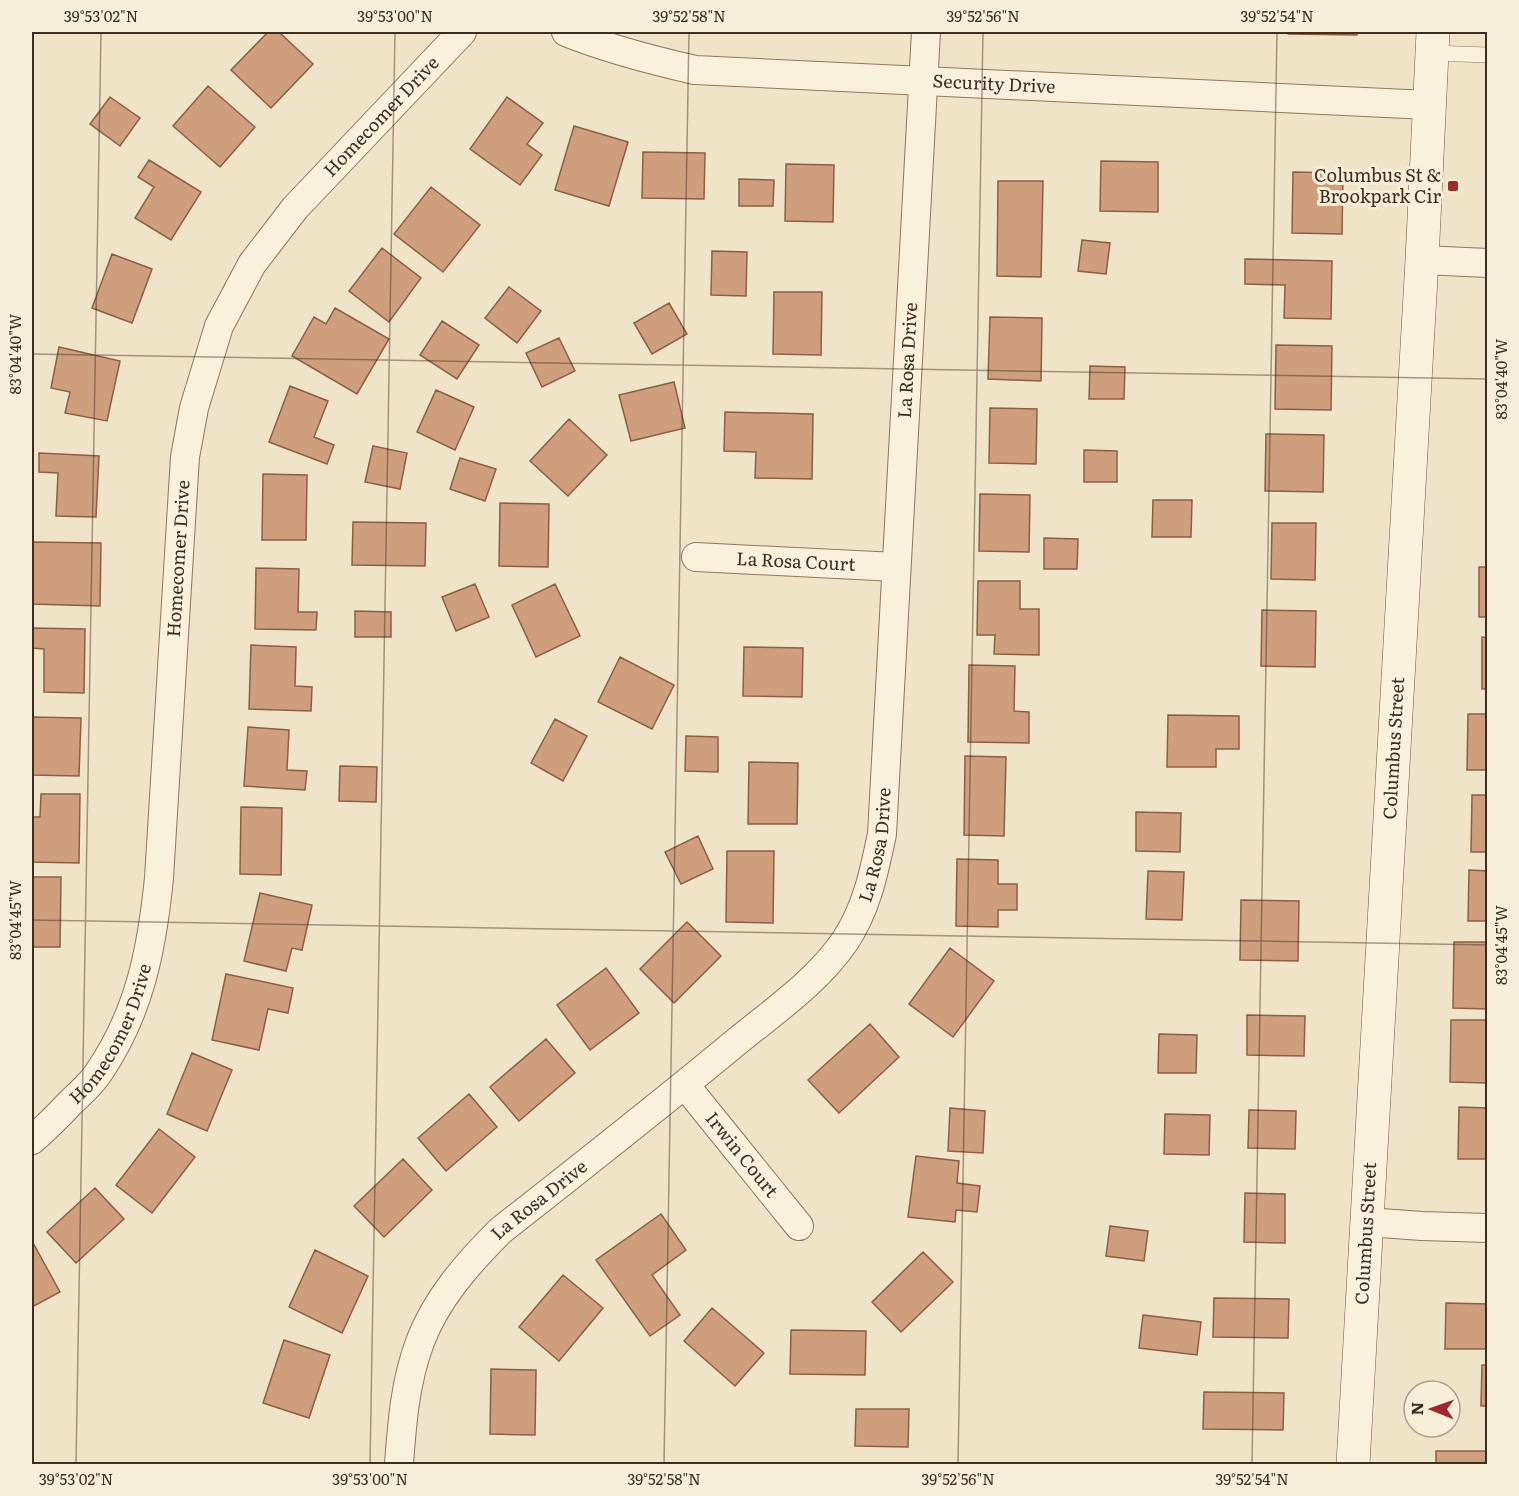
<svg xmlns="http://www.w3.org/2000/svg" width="1519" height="1496" viewBox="0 0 1519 1496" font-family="Literata,serif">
<rect width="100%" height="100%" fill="#f0e4c8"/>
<path fill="#cf9f7d" stroke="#8d5f41" stroke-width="1.5" d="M268,32H279L313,64L271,108L231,70Z
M1288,32H1357V35L1288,34Z
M208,86L255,127L220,167L173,126Z
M110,97L140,118L120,146L90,124Z
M507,97L543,123L527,144L542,155L520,185L470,149Z
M574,126L628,142L609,206L555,190Z
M643,152L705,153L704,199L642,198Z
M149,160L201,192L171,240L135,218L154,187L138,177Z
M1101,161L1158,162V212L1100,211Z
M786,164L834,165L833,222L785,221Z
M1293,172L1343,173L1342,234L1292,233Z
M739,179L774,180L773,206H739Z
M998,181H1043L1041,277L997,276Z
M431,187L480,225L443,272L394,234Z
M1082,240L1110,243L1106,274L1078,271Z
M382,248L421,278L389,322L349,291Z
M712,251L747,252L746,296L711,295Z
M112,254L152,269L132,323L92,308Z
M1245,259L1332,261L1331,319L1284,318L1285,285L1245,284Z
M509,287L541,311L517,343L485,318Z
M774,292H822L821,355L773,354Z
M669,303L687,334L652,354L634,323Z
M335,308L389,339L357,394L292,356L314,317L326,324Z
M990,317L1042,318L1041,381L988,379Z
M442,321L479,345L457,379L420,355Z
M559,338L575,371L542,387L526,353Z
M1276,345L1332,346L1331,410L1275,409Z
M59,347L120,361L107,421L65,413L70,392L51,388Z
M1090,366L1125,367L1124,399H1089Z
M674,382L685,428L631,441L619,395Z
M290,386L328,401L314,437L334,445L327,464L269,442Z
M436,390L474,407L455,450L417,432Z
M990,408L1037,409L1036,464L989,463Z
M725,412L813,414L812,479L755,478L756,452L724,451Z
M569,419L607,455L568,496L530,461Z
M1266,434L1324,435L1323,492L1265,491Z
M373,446L407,453L400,489L365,482Z
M1084,450L1117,451V482H1084Z
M39,453L99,456L96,517L56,516L58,473L39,472Z
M460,458L496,469L485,501L450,489Z
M263,474L307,475L306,540H262Z
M980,494L1030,495L1029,552L979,551Z
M1153,500H1192L1191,537H1152Z
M500,503L549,504L548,567L499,566Z
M353,522L426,523L425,566L352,565Z
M1272,523H1316L1315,580L1271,579Z
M1044,538L1078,539L1077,569H1044Z
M32,542L101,543L100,606L32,604Z
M1479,567H1488V617H1479Z
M256,568L299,569L298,612H317L316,630L255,629Z
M978,581H1020V609H1039V655L994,654L995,635H977Z
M475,584L489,617L456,631L442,597Z
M555,584L580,636L536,657L512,605Z
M1262,610L1316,611L1315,667L1261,666Z
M355,611L391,612V637H355Z
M32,628L85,629L84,693L44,692V649L32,648Z
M1482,637L1488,638V689H1482Z
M251,645L296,647L295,686L312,687L311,711L249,709Z
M744,647L803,648L802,697L743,696Z
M620,657L674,685L652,729L598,702Z
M969,665L1015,666L1014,711L1029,712V743L968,742Z
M1468,714H1488V770H1467Z
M1168,715L1239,716V749H1216V767H1167Z
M32,717L81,718L79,776L32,775Z
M555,719L587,736L563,781L531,763Z
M248,727L289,730L287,770L307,771L305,790L244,786Z
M686,736L718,737V772L685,771Z
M965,756L1006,757L1004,836L964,835Z
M749,762L798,763L797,824H748Z
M340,766L377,767L376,802L339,801Z
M41,794H80L79,863L32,862V817H40Z
M1472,795H1488V852H1471Z
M241,807L282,808L281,875L240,874Z
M1136,812L1181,813L1180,852L1136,851Z
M698,836L713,869L681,884L665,852Z
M727,851H774L773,923L726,922Z
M957,859L998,860V884H1017V910H998V927L956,926Z
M1469,870L1488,871V921H1468Z
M1148,871L1184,872L1182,920L1146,919Z
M32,877H61L60,947H32Z
M260,893L312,905L302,950L292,948L286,971L244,961Z
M1241,900L1299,901L1298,961L1240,960Z
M687,922L721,956L674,1003L640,969Z
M1454,942H1488V1009L1453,1008Z
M950,948L994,981L953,1037L909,1004Z
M606,968L639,1013L590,1050L557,1005Z
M226,974L293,988L288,1013L268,1009L259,1050L212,1040Z
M1247,1015L1305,1016L1304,1056L1247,1055Z
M1451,1020H1488V1083L1450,1082Z
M870,1024L899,1057L839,1113L808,1080Z
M1159,1034L1197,1035L1196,1073H1158Z
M546,1039L575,1073L519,1121L490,1087Z
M192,1053L232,1070L207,1131L167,1114Z
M469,1094L497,1127L446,1171L418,1138Z
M1459,1107L1488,1108V1159H1458Z
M950,1108L985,1111L983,1153L948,1151Z
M1249,1110L1296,1111L1295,1149L1248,1148Z
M1165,1114L1210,1115L1209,1155L1164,1154Z
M159,1129L195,1157L152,1213L116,1185Z
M916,1156L959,1161L957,1183L980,1186L977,1212L956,1210L955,1222L908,1217Z
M403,1159L432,1190L384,1237L354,1206Z
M95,1188L124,1219L76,1263L47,1232Z
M1245,1193L1285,1194V1243L1244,1242Z
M661,1214L686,1250L652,1275L680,1315L650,1336L596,1260Z
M1110,1226L1148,1231L1144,1261L1106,1256Z
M32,1241L60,1292L32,1307Z
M315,1250L368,1276L342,1333L289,1307Z
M923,1252L953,1282L901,1332L872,1302Z
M563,1275L603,1308L559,1361L519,1327Z
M1214,1298L1289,1299L1288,1338L1213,1337Z
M1446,1303L1488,1304V1349H1445Z
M712,1308L764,1353L735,1386L684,1341Z
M1143,1315L1201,1322L1197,1355L1139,1348Z
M791,1330L866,1331L865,1375L790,1374Z
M284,1340L330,1355L309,1418L263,1403Z
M1482,1365H1488V1406H1481Z
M491,1369L536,1370L535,1435L490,1434Z
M1204,1392L1284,1393L1283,1430L1203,1429Z
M856,1409H909L908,1447L855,1446Z
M1436,1451H1488V1464H1436Z"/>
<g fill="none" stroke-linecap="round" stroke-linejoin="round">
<g stroke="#8d765c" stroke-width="16">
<path id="service" d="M1431,53L1488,55"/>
</g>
<g stroke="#8d765c" stroke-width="30">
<g id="minor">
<path id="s1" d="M566,32C608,49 651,60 695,70L1428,105"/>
<path d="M1422,260L1488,263"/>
<path id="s2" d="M696,557L896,567"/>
<path id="s3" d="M685,1085L799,1226"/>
<path id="s4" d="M32,1140C46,1128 58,1116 71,1102C81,1093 92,1083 99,1072C140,1012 152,948 159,878L185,457L194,408L219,326L252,264L295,208L462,32"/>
<path d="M1367,1222L1422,1226L1488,1228"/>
<path id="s5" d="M399,1464C402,1423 405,1382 420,1342C436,1299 468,1263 500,1231C579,1169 658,1107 735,1043C773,1012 817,982 845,941C867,908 874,872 882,834L926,32"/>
</g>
</g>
<g stroke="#6f573f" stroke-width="34">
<g id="secondary">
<path id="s6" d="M1353,1464L1422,260L1433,32"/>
</g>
</g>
<use href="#service" stroke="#faf1dc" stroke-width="15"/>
<use href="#minor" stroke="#faf1dc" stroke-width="28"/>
<use href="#secondary" stroke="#faf1dc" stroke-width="33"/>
</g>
<path fill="none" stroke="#3d2e20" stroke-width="1.5" stroke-opacity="0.45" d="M32,354L1488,379M32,920L1488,945M76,1464L101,32M370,1464L395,32M664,1464L689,32M958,1464L983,32M1252,1464L1277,32"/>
<rect fill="#9e2a2b" stroke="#f7eed8" stroke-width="2" x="1447" y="180" width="12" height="12" rx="3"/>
<g text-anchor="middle" stroke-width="6" stroke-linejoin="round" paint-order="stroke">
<g font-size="18" fill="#3d2e20" stroke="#f7eed8">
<text dy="6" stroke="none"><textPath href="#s1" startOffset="434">Security Drive</textPath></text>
<text dy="6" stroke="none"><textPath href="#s4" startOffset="1125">Homecomer Drive</textPath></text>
<text dy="6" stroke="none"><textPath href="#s5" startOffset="1302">La Rosa Drive</textPath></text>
<text dy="6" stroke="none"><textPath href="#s4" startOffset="621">Homecomer Drive</textPath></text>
<text dy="6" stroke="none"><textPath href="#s2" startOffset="100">La Rosa Court</textPath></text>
<text dy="6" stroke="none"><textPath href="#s6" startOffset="717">Columbus Street</textPath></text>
<text dy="6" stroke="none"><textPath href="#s5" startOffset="816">La Rosa Drive</textPath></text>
<text dy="6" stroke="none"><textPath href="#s4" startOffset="135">Homecomer Drive</textPath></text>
<text dy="6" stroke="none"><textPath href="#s3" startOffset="90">Irwin Court</textPath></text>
<text dy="6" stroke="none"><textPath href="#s5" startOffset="312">La Rosa Drive</textPath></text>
<text dy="6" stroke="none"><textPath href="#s6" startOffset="231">Columbus Street</textPath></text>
</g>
<g font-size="18" fill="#3d2e20" stroke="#f7eed8" text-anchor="end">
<text x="1441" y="182">Columbus St &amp;<tspan x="1441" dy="21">Brookpark Cir</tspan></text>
</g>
</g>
<rect width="1519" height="1496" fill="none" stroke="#f7eed8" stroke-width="66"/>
<g transform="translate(1432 1409) rotate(271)"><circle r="28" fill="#f7eed8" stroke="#ada18e" stroke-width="1.5"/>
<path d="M0-4.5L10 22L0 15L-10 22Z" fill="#9e2a2b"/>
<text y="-9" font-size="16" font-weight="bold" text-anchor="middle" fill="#3d2e20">N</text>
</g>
<rect x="33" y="33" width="1453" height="1430" fill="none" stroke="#3d2e20" stroke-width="2"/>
<g font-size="15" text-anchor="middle" fill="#3d2e20">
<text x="101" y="22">39°53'02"N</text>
<text x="395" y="22">39°53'00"N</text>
<text x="689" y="22">39°52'58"N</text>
<text x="983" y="22">39°52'56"N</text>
<text x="1277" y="22">39°52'54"N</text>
<text transform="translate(16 354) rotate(-90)" y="5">83°04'40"W</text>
<text transform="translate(1502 379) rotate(-90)" y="5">83°04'40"W</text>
<text transform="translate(16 920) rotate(-90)" y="5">83°04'45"W</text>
<text transform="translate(1502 945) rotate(-90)" y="5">83°04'45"W</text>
<text x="76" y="1485">39°53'02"N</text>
<text x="370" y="1485">39°53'00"N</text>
<text x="664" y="1485">39°52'58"N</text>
<text x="958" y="1485">39°52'56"N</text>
<text x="1252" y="1485">39°52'54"N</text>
</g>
</svg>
